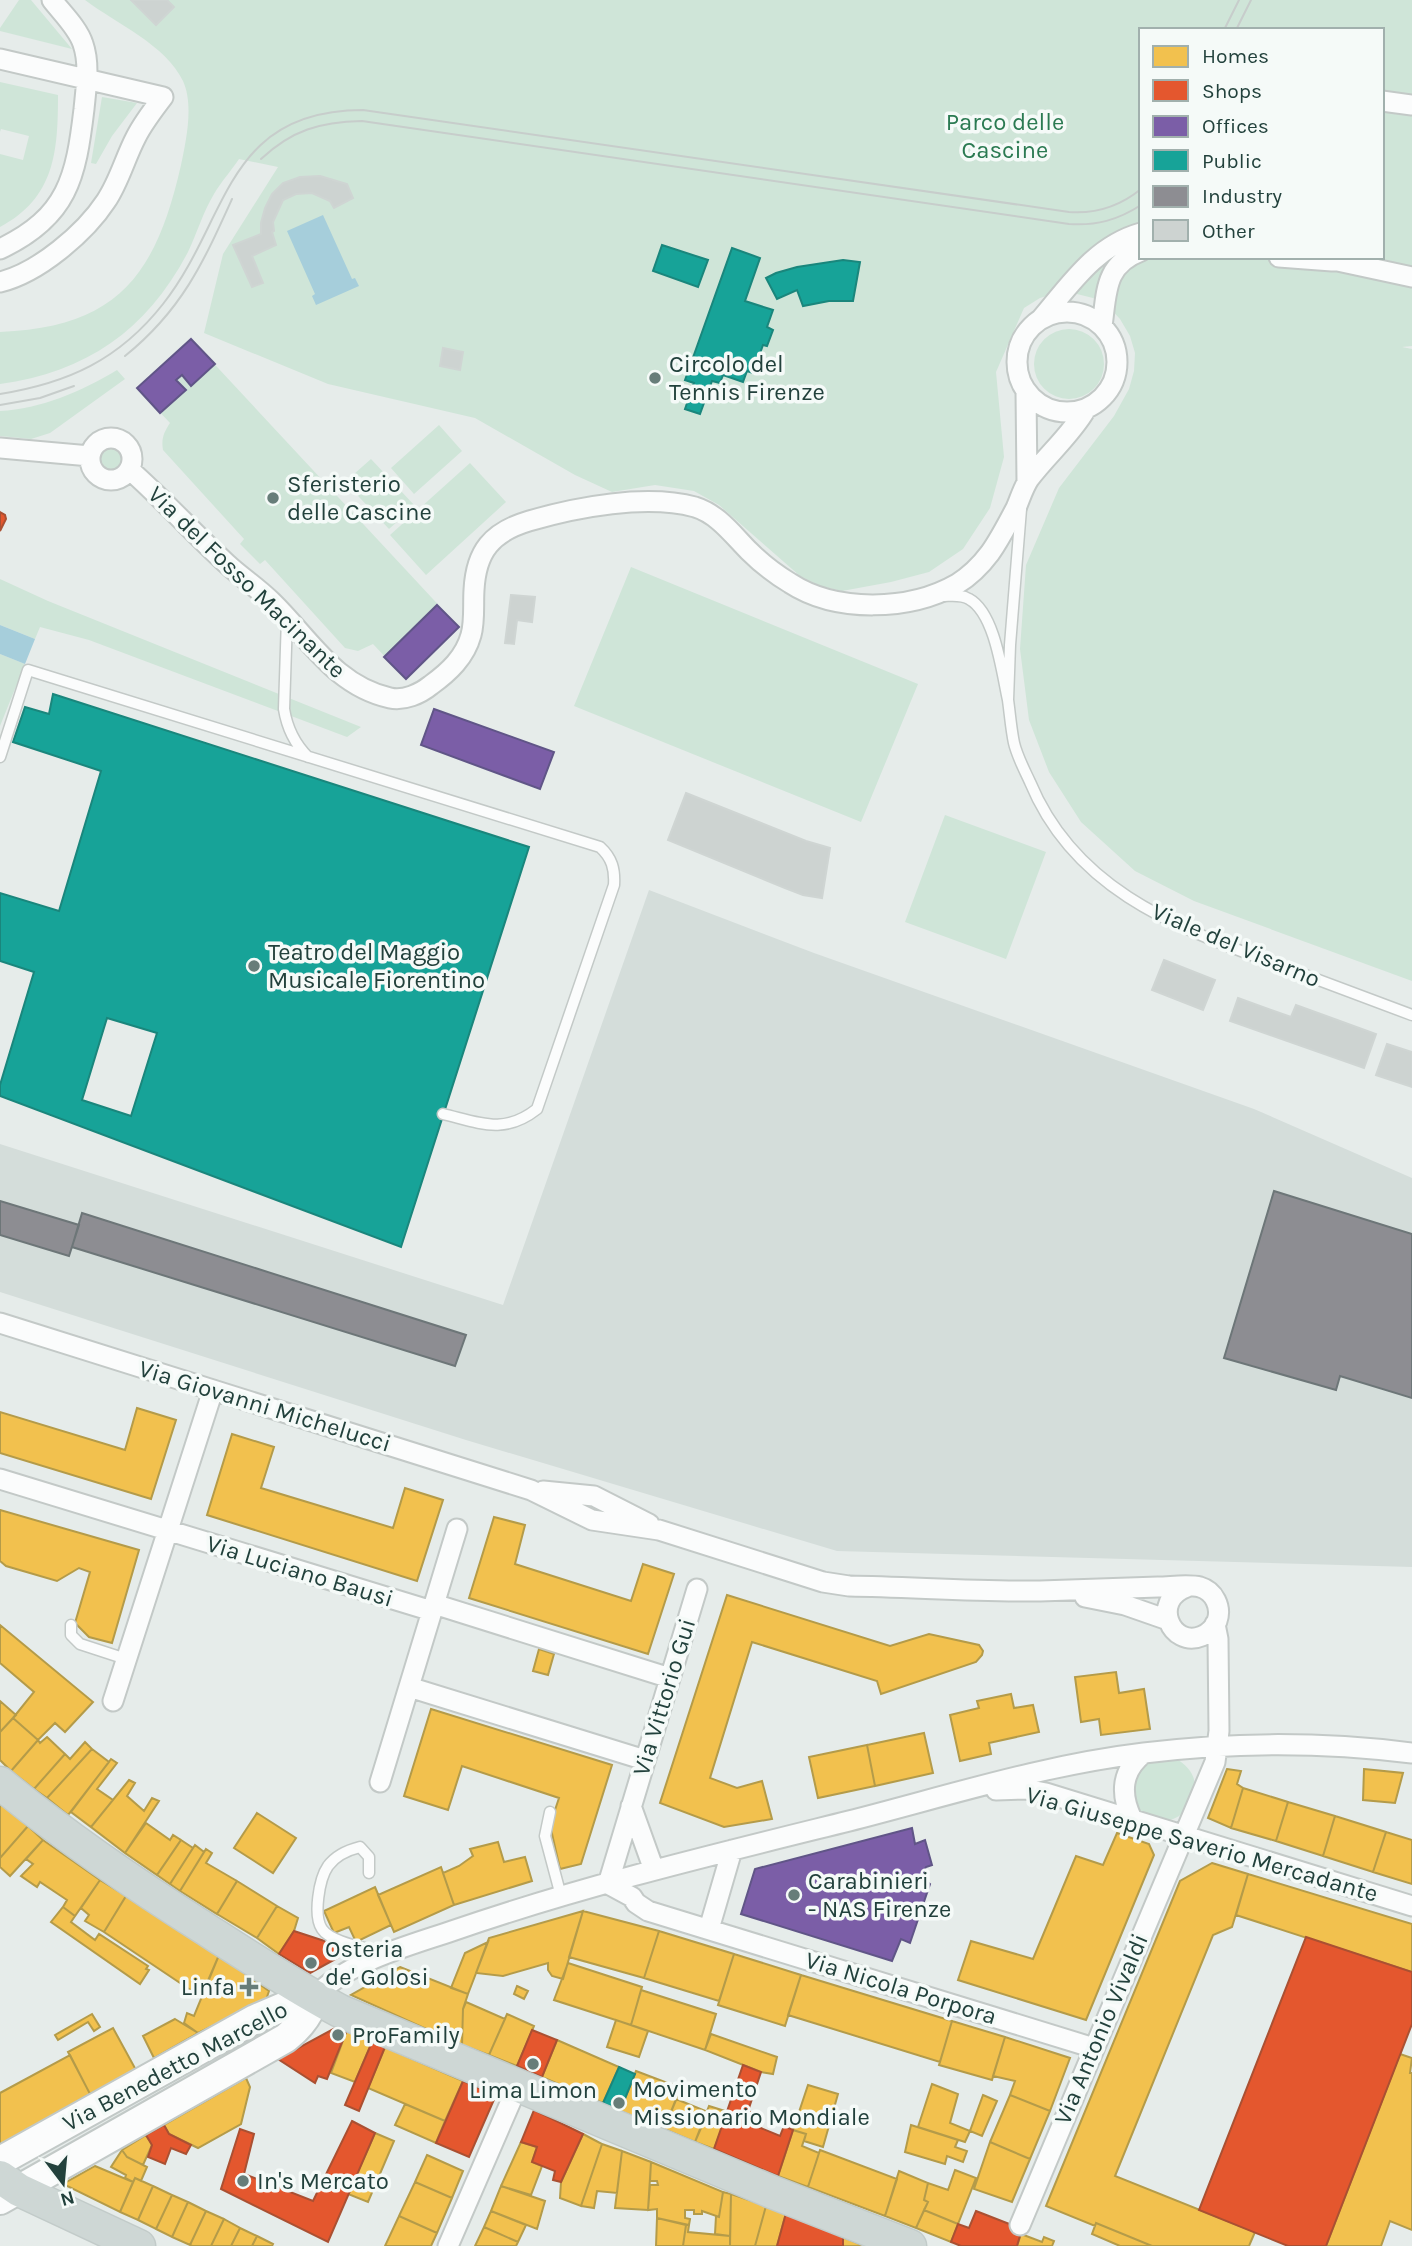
<svg xmlns="http://www.w3.org/2000/svg" width="1412" height="2246" viewBox="0 0 1412 2246" font-family="Karla,sans-serif">
<rect width="100%" height="100%" fill="#e6ecea"/>
<path fill="#d4ddda" d="M649,890L814,953L1254,1109L1412,1178V1567L837,1551L466,1440L0,1292V1144L503,1305Z"/>
<path fill="#cfe5d8" fill-rule="evenodd" d="M19,0H31L72,49L0,31V28Z
M85,0H1412V346L1402,347L1412,349V981L1194,901L1135,871L1081,822L1049,772L1029,720L1020,649L1026,565L1059,488L1114,416L1129,389L1134,371L1135,353L1130,336L1120,319L1107,305L1093,298L1073,293H1056L1040,298L1024,308L996,372L1004,457L990,508L963,549L929,572L891,582L842,591L820,586L800,576L719,505L694,491L655,485L612,492L575,475L475,418L328,384L204,333L223,254L278,167L239,159C231,171 221,182 214,194C203,212 197,233 188,252C147,330 87,372 0,384V332C118,327 156,275 181,165C186,141 194,105 183,81C166,45 117,24 85,0ZM1141,30H1382V257H1141Z
M0,82L58,95C58,151 55,198 0,227V154L23,160L29,136L1,129L0,132Z
M102,97L137,103L112,136L96,164L91,163Z
M1034 364a35 35 0 1 1 70 0a35 35 0 1 1-70 0Z
M191,339L459,627L406,679L373,644L358,651L345,648L265,560L260,564L240,544L244,539L163,450C161,439 164,432 170,423L137,388Z
M117,370L125,379L50,433L31,439L0,436V411C41,409 82,391 117,370Z
M439,425L462,451L414,494L391,468Z
M94 459a18 18 0 1 1 36 0a18 18 0 1 1-36 0Z
M371,459L415,506L389,529L345,482Z
M470,463L506,502L426,575L390,535Z
M631,567L918,684L861,822L574,706Z
M0,579L48,601L361,727L347,737L89,640L40,627L35,639L0,625Z
M0,654L25,664L0,726Z
M945,815L1046,852L1006,959L905,922Z
M1175,1758C1194,1769 1201,1785 1189,1804C1185,1811 1181,1816 1173,1819C1153,1825 1135,1812 1133,1793C1133,1789 1131,1785 1132,1782C1133,1776 1140,1768 1143,1763Z"/>
<path fill="#a6cedb" d="M323,215L352,279L355,278L359,286L316,305L312,296L315,294L287,231Z
M0,625L35,639L25,664L0,654Z"/>
<path fill="#f2c14e" stroke="#b49b49" stroke-width="2" d="M137,1408L176,1420L151,1499L0,1453V1412L125,1450Z
M232,1434L274,1447L261,1488L393,1528L405,1488L443,1500L417,1581L207,1515Z
M0,1510L139,1550L112,1643L89,1637L75,1623L90,1572L79,1568L57,1581L6,1566L0,1561Z
M494,1517L525,1525L515,1564L631,1601L643,1564L674,1574L648,1654L469,1598Z
M727,1595L890,1646L929,1634L979,1645L983,1651L982,1655L976,1662L881,1694L877,1681L752,1642L710,1778L737,1788L762,1781L772,1819L724,1827L660,1803Z
M0,1625L93,1702L65,1732L55,1723L38,1740L13,1718L34,1692L0,1663Z
M539,1649L554,1654L548,1675L533,1671Z
M1116,1672L1119,1693L1144,1689L1150,1729L1101,1735L1099,1719L1081,1722L1075,1677Z
M1011,1694L1014,1708L1033,1705L1039,1732L989,1743L991,1754L960,1761L950,1715L979,1708L977,1701Z
M0,1701L16,1715L0,1732Z
M431,1709L612,1765L581,1864L560,1869L550,1825L559,1798L462,1766L448,1810L404,1796Z
M13,1718L38,1740L11,1771L0,1760V1732Z
M924,1733L933,1773L875,1786L867,1745Z
M47,1737L65,1754L34,1789L11,1771L38,1740L40,1743Z
M85,1742L92,1749L47,1798L34,1789L65,1754L70,1759Z
M867,1745L875,1786L818,1798L809,1757Z
M92,1749L109,1762L68,1815L47,1798Z
M111,1759L117,1763L97,1789L113,1800L91,1827L71,1812Z
M1227,1769L1241,1771L1237,1784L1243,1788L1231,1828L1208,1818Z
M1364,1769L1403,1773L1395,1803L1363,1800Z
M129,1780L135,1783L127,1796L144,1811L152,1798L159,1801L125,1853L91,1827Z
M1243,1788L1288,1802L1276,1841L1231,1828Z
M1288,1802L1335,1816L1323,1856L1276,1841Z
M1,1803L28,1826L0,1858V1805Z
M257,1813L296,1838L273,1873L234,1848Z
M1335,1816L1386,1832L1373,1872L1323,1856Z
M146,1823L170,1840L173,1835L181,1840L157,1875L125,1853Z
M28,1826L43,1840L10,1876L0,1867V1858Z
M1386,1832L1412,1840V1884L1373,1872Z
M1117,1833L1149,1844L1154,1855L1086,2020L958,1980L971,1941L1033,1959L1076,1856L1103,1865Z
M43,1840L100,1880L75,1916L63,1907L67,1900L40,1882L37,1887L21,1876L33,1864L26,1859Z
M181,1840L193,1848L170,1884L157,1875Z
M498,1842L504,1862L525,1857L532,1881L454,1905L443,1873L459,1866L473,1856L470,1849Z
M195,1845L204,1852L180,1891L170,1884Z
M206,1849L212,1853L206,1863L237,1881L217,1914L180,1891Z
M1212,1863L1248,1874L1232,1927L1213,1935L1115,2176L1255,2232L1249,2246H1152L1096,2223L1095,2226L1046,2206L1180,1881Z
M441,1867L454,1905L394,1932L378,1895Z
M1248,1874L1412,1924V1972L1236,1915Z
M100,1880L126,1896L104,1932L85,1921L89,1915L81,1908Z
M237,1881L277,1906L257,1938L217,1914Z
M375,1887L391,1925L356,1942L349,1927L334,1933L324,1911Z
M126,1896L219,1955L201,1997L104,1932Z
M277,1906L298,1918L294,1931L279,1954L257,1938Z
M63,1907L75,1916L71,1922L95,1940L99,1934L148,1966L146,1969L149,1970L140,1984L51,1922Z
M583,1911L659,1931L644,1978L569,1957Z
M583,1911L563,1979L552,1976L548,1970V1963L503,1976L476,1973L489,1938Z
M659,1931L734,1954L719,2001L644,1978Z
M488,1942L468,1994L451,1988L465,1953Z
M734,1954L801,1975L785,2026L718,2005Z
M219,1955L269,1991L266,2000L198,2033L184,2023L187,2013L194,2016Z
M568,1963L642,1987L631,2025L554,2000Z
M400,1967L468,1994L463,2009L462,2045L351,1995Z
M801,1975L952,2021L940,2062L788,2015Z
M517,1986L528,1991L524,1999L514,1994Z
M641,1990L716,2014L705,2050L631,2025Z
M466,2002L505,2019L489,2055L462,2045L463,2009Z
M92,2014L100,2027L94,2031L88,2022L58,2040L55,2035Z
M507,2014L534,2026L517,2066L489,2055Z
M175,2019L198,2033L154,2058L143,2036Z
M616,2020L648,2031L639,2057L607,2047Z
M952,2021L1005,2037L992,2080L939,2065Z
M113,2028L136,2070L90,2094L68,2052Z
M347,2030L372,2042L355,2082L331,2073Z
M711,2034L777,2057L773,2074L761,2072L705,2050Z
M1005,2037L1070,2058L1050,2111L1010,2095L1015,2081L993,2076Z
M557,2040L619,2067L603,2103L542,2077Z
M385,2047L463,2081L445,2121L368,2088Z
M1400,2054L1412,2058L1410,2073H1412V2230L1390,2221L1381,2246H1326Z
M70,2055L90,2094L0,2145V2093Z
M636,2071L681,2088L664,2129L620,2111Z
M246,2078L250,2087L241,2124L198,2148L169,2134L164,2125Z
M932,2084L958,2094L950,2123L970,2131L965,2142L918,2127Z
M808,2085L838,2094L823,2147L804,2141L806,2134L793,2130Z
M983,2095L997,2101L982,2136L970,2131Z
M1010,2095L1050,2111L1030,2159L990,2142Z
M676,2099L708,2112L695,2142L664,2129Z
M405,2104L445,2121L436,2143L395,2125Z
M709,2106L728,2112L714,2149L695,2142Z
M911,2125L958,2140L955,2147L967,2151L963,2162L947,2156L945,2164L905,2152Z
M793,2130L806,2134L802,2146L819,2153L808,2187L778,2176Z
M375,2133L394,2141L368,2202L348,2194Z
M583,2134L602,2144L581,2206L560,2198L561,2182Z
M146,2135L152,2145L143,2165L127,2157L122,2150Z
M521,2142L537,2147L532,2162L542,2166L531,2195L501,2186Z
M990,2142L1030,2159L1012,2202L974,2189Z
M602,2144L622,2151L617,2193L597,2191L594,2208L581,2206Z
M122,2150L127,2157L147,2167L141,2181L135,2178L133,2182L125,2178L126,2175L111,2167Z
M820,2150L897,2179L885,2216L808,2187Z
M622,2151L651,2162L648,2210L615,2208Z
M427,2155L463,2171L452,2198L415,2182Z
M651,2162L723,2192L719,2217L702,2211V2214H694V2210H685V2218L690,2219L689,2225L657,2218V2209L648,2210L650,2185H658L657,2181H650Z
M95,2166L133,2182L120,2212L63,2184Z
M955,2170L976,2178L958,2224L924,2210L928,2202L924,2200L928,2183L948,2190Z
M899,2171L928,2183L924,2200L928,2202L916,2228L885,2216Z
M135,2178L153,2186L138,2220L120,2212Z
M415,2182L452,2198L437,2233L399,2216Z
M153,2186L172,2195L156,2229L138,2220Z
M501,2186L545,2201L537,2229L491,2211Z
M723,2192L731,2194L730,2236L715,2234L716,2216L719,2217Z
M731,2194L766,2206L755,2246H730Z
M172,2195L188,2202L172,2237L156,2229Z
M188,2202L206,2211L190,2245L172,2237Z
M766,2206L786,2213L777,2246H755Z
M924,2210L958,2224L951,2242L916,2228Z
M206,2211L224,2219L211,2246H192L190,2245Z
M491,2211L526,2225L518,2242L484,2227Z
M399,2216L437,2233L431,2246H385Z
M657,2218L686,2225L683,2246H656Z
M224,2219L240,2228L231,2246H211Z
M1096,2223L1152,2246H1120L1092,2234Z
M686,2225H689L688,2232L730,2236V2246H683Z
M484,2227L518,2242L516,2246H475Z
M240,2228L257,2236L252,2246H231Z
M1021,2234L1042,2242L1044,2237L1054,2241L1052,2246H1017Z
M257,2236L273,2244L272,2246H252Z
M843,2237L864,2246H843Z"/>
<path fill="#e4572e" stroke="#aa5032" stroke-width="2" d="M0,512L5,515L6,519L0,531Z
M294,1931L352,1950L310,1973L279,1954Z
M1306,1937L1412,1972V2024L1326,2246H1288L1199,2210Z
M337,2027L347,2030L327,2079L318,2076L315,2083L278,2059Z
M532,2030L557,2040L542,2077L517,2066Z
M372,2042L385,2047L359,2111L345,2105Z
M743,2065L761,2072L748,2111L760,2116L756,2126L780,2136L784,2126L793,2130L778,2176L714,2149Z
M463,2081L496,2095L469,2157L436,2143Z
M534,2110L583,2134L561,2182L553,2180L555,2171L532,2162L537,2147L521,2142Z
M352,2121L375,2133L328,2242L221,2189L240,2129L254,2134L244,2174L313,2201Z
M164,2125L169,2134L191,2145L186,2154L171,2148L165,2164L148,2157L152,2145L146,2135Z
M976,2211L1022,2229L1017,2246H961L951,2242L958,2224L969,2228Z
M786,2213L843,2237V2246H777Z"/>
<path fill="#7b5ea7" stroke="#605587" stroke-width="2" d="M191,339L215,364L191,386L182,375L176,380L186,390L160,413L137,388Z
M437,605L459,627L406,679L384,657Z
M434,709L554,752L540,789L421,745Z
M912,1828L915,1844L925,1840L932,1865L926,1867L923,1872L924,1879L930,1884L910,1943L901,1939L892,1961L741,1914L755,1869Z"/>
<path fill="#17a398" stroke="#1a867c" stroke-width="2" fill-rule="evenodd" d="M662,245L708,260L698,287L653,271Z
M732,248L760,258L745,301L773,310L767,327L773,330L767,346L763,345L753,373L747,371L743,382L723,375L720,383L712,381L700,414L685,409L694,383L685,380Z
M843,260L860,262L853,301H829L803,306L797,290L777,299L766,278L776,273L797,267Z
M53,694L529,847L401,1247L0,1096V1085L34,972L0,961V893L59,911L101,771L13,742L25,707L49,714ZM107,1018L157,1033L131,1116L82,1100Z
M619,2067L635,2074L620,2111L603,2103Z"/>
<path fill="#8d8d92" stroke="#6d7678" stroke-width="2" d="M1274,1191L1412,1234V1398L1340,1376L1336,1390L1224,1358Z
M0,1201L79,1225L69,1256L0,1235Z
M82,1213L466,1335L455,1366L72,1247Z"/>
<path fill="#cdd3d1" stroke="#cfd5d3" stroke-width="2" d="M131,0H167L174,7L156,25Z
M320,176L347,184L353,198L334,208L330,201L312,193L296,194L283,200L273,222L274,231L272,232L276,245L252,256L263,283L252,287L233,245L261,234V223L265,208L272,194L283,183L300,177Z
M443,348L463,352L460,370L440,366Z
M511,595L535,597L532,622L517,620L514,644L505,643Z
M686,793L806,841L830,848L822,898L803,895L785,888L668,840Z
M1164,960L1215,980L1203,1010L1152,990Z
M1238,998L1291,1017L1296,1005L1376,1034L1364,1068L1230,1021Z
M1387,1044L1412,1052V1087L1376,1075Z"/>
<g fill="none" stroke-linecap="round" stroke-linejoin="round">
<g stroke="#c3c9c7" stroke-width="13">
<path id="lane" d="M942,596C951,596 961,594 969,599C995,613 1002,673 1008,700L1010,645L1021,509
M287,618L284,709C287,728 294,743 308,757
M1008,700C1010,714 1011,729 1014,743C1017,756 1024,769 1030,782C1073,886 1169,925 1268,961C1316,979 1364,997 1412,1015
M0,757L28,670L600,847C612,858 615,869 614,885L537,1109C504,1135 480,1123 443,1114
M71,1625V1635L80,1644L126,1659
M550,1812L545,1836L561,1896
M369,1873V1857L360,1847C348,1850 336,1855 328,1866C319,1879 313,1916 322,1929C331,1943 368,1948 383,1953"/>
</g>
<g stroke="#c3c9c7" stroke-width="23">
<path id="street" d="M0,59L163,97C153,110 143,123 136,137C125,158 119,182 106,201C85,233 38,273 0,282
M1382,101L1412,105
M0,249C68,217 76,177 84,109C86,88 90,64 83,44C78,28 62,13 52,0
M1279,257L1332,261
M1319,257L1412,277
M1017 362a50 50 0 1 1 100 0a50 50 0 1 1-100 0Z
M1041,319C1070,285 1095,246 1141,233
M1102,326C1107,292 1104,265 1141,251
M1026,392L1027,482
M90 459a21 21 0 1 1 42 0a21 21 0 1 1-42 0Z
M0,448L90,456
M130,470C164,500 194,534 227,564C241,577 258,588 272,602C309,638 335,686 390,698C404,701 420,694 431,685C449,672 465,657 471,635C475,621 473,605 474,590C476,551 492,532 529,521C577,507 646,494 695,507C718,514 733,535 749,551C761,563 775,574 790,583C836,613 910,611 957,584C970,576 981,565 990,553C1000,539 1008,523 1016,508C1020,499 1023,488 1029,479C1047,455 1071,435 1086,409
M0,1323L531,1490L592,1520L659,1530L823,1582L849,1586C913,1587 977,1592 1040,1591C1080,1590 1118,1588 1158,1587C1170,1587 1188,1584 1200,1587C1214,1591 1222,1607 1217,1621C1214,1628 1209,1633 1202,1636C1171,1649 1150,1600 1187,1587
M0,1479L432,1611
M543,1491L594,1496L649,1524
M1085,1597L1125,1605L1168,1620
M434,1604L670,1678
M409,1687L645,1760
M113,1701L213,1390
M380,1782L457,1529
M996,1790L1025,1789L1046,1793L1412,1906
M631,1806L654,1870
M1132,1819C1120,1794 1121,1771 1144,1753
M608,1884L632,1897L636,1903L648,1911L1094,2048
M608,1884L697,1589
M709,1929L732,1850
M315,1997C346,1962 408,1946 452,1931C582,1886 716,1854 849,1821C947,1796 1043,1765 1144,1753C1232,1742 1324,1742 1412,1753
M1020,2225L1215,1762L1219,1731L1218,1639L1215,1624
M448,2246L518,2085"/>
</g>
<g stroke="#c2c9c7" stroke-width="32">
<path id="secondary" d="M0,2161L255,2019L297,2001L315,1997C310,2015 300,2027 286,2038L0,2200"/>
</g>
<g stroke="#c2cbc9" stroke-width="35">
<path id="primary" d="M0,1783C64,1836 133,1883 204,1928C249,1957 293,1986 340,2011L772,2192L910,2246
M0,2177L19,2190L139,2246"/>
</g>
<use href="#lane" stroke="#fbfcfc" stroke-width="10"/>
<use href="#street" stroke="#fbfcfc" stroke-width="19"/>
<use href="#secondary" stroke="#fbfcfc" stroke-width="28"/>
<use href="#primary" stroke="#ced7d5" stroke-width="32"/>
<path stroke="#c7cdcb" stroke-width="2" d="M1224,30L1239,0
M1236,30L1251,0
M261,159C292,130 320,122 362,121L1069,224C1096,226 1118,220 1141,205
M125,356C182,310 203,263 232,199
M0,394C68,383 119,360 163,304C229,221 224,110 363,110L1069,212C1096,214 1119,207 1141,189
M0,405L40,398L74,386"/>
</g>
<g fill="#677d79" stroke="#f5faf8" stroke-width="2.5">
<circle cx="655" cy="378" r="7"/>
<circle cx="273" cy="498" r="7"/>
<circle cx="254" cy="966" r="7"/>
<circle cx="794" cy="1895" r="7"/>
<circle cx="311" cy="1963" r="7"/>
<path d="M245.5 1976.5h7v7h7v7h-7v7h-7v-7h-7v-7h7z"/>
<circle cx="338" cy="2035" r="7"/>
<circle cx="533" cy="2064" r="7"/>
<circle cx="619" cy="2103" r="7"/>
<circle cx="243" cy="2181" r="7"/>
</g>
<g text-anchor="middle" stroke-width="7" stroke-linejoin="round" paint-order="stroke">
<g font-size="24" fill="#2b7a52" stroke="#f5faf8">
<text x="1005" y="130">Parco delle<tspan x="1005" dy="28">Cascine</tspan></text>
</g>
<g font-size="24" fill="#22413c" stroke="#f5faf8" text-anchor="start">
<text x="669" y="372">Circolo del<tspan x="669" dy="28">Tennis Firenze</tspan></text>
<text x="287" y="492">Sferisterio<tspan x="287" dy="28">delle Cascine</tspan></text>
<text x="268" y="960">Teatro del Maggio<tspan x="268" dy="28">Musicale Fiorentino</tspan></text>
<text x="808" y="1889">Carabinieri<tspan x="808" dy="28">- NAS Firenze</tspan></text>
<text x="325" y="1957">Osteria<tspan x="325" dy="28">de' Golosi</tspan></text>
<text x="235" y="1995" text-anchor="end">Linfa</text>
<text x="352" y="2043">ProFamily</text>
<text x="633" y="2097">Movimento<tspan x="633" dy="28">Missionario Mondiale</tspan></text>
<text x="533" y="2098" text-anchor="middle">Lima Limon</text>
<text x="257" y="2189">In's Mercato</text>
</g>
<g font-size="24" fill="#22413c" stroke="#f5faf8">
<text transform="translate(247 582) rotate(44)" y="8">Via del Fosso Macinante</text>
<text transform="translate(1236 945) rotate(23)" y="8">Viale del Visarno</text>
<text transform="translate(265 1406) rotate(17)" y="8">Via Giovanni Michelucci</text>
<text transform="translate(300 1571) rotate(17)" y="8">Via Luciano Bausi</text>
<text transform="translate(664 1697) rotate(-73)" y="8">Via Vittorio Gui</text>
<text transform="translate(1202 1844) rotate(16)" y="8">Via Giuseppe Saverio Mercadante</text>
<text transform="translate(901 1988) rotate(17)" y="8">Via Nicola Porpora</text>
<text transform="translate(1101 2029) rotate(-67)" y="8">Via Antonio Vivaldi</text>
<text transform="translate(175 2066) rotate(-28)" y="8">Via Benedetto Marcello</text>
</g>
</g>
<rect x="1139" y="28" width="245" height="231" fill="#f5faf8" stroke="#a1b0ad" stroke-width="2"/>
<rect x="1153" y="46" width="35" height="21" fill="#f2c14e" stroke="#a1b0ad" stroke-width="2"/>
<text x="1202" y="63" font-size="21" fill="#22413c">Homes</text>
<rect x="1153" y="80" width="35" height="21" fill="#e4572e" stroke="#a1b0ad" stroke-width="2"/>
<text x="1202" y="98" font-size="21" fill="#22413c">Shops</text>
<rect x="1153" y="116" width="35" height="21" fill="#7b5ea7" stroke="#a1b0ad" stroke-width="2"/>
<text x="1202" y="133" font-size="21" fill="#22413c">Offices</text>
<rect x="1153" y="150" width="35" height="21" fill="#17a398" stroke="#a1b0ad" stroke-width="2"/>
<text x="1202" y="168" font-size="21" fill="#22413c">Public</text>
<rect x="1153" y="186" width="35" height="21" fill="#8d8d92" stroke="#a1b0ad" stroke-width="2"/>
<text x="1202" y="203" font-size="21" fill="#22413c">Industry</text>
<rect x="1153" y="220" width="35" height="21" fill="#cdd3d1" stroke="#a1b0ad" stroke-width="2"/>
<text x="1202" y="238" font-size="21" fill="#22413c">Other</text>
<g transform="translate(63 2183) rotate(164)" stroke="#f5faf8" stroke-width="5" paint-order="stroke">
<path d="M0-5L12 26L0 18L-12 26Z" fill="#22413c"/>
<text y="-10" font-size="19" font-weight="bold" text-anchor="middle" fill="#22413c">N</text>
</g>
</svg>
